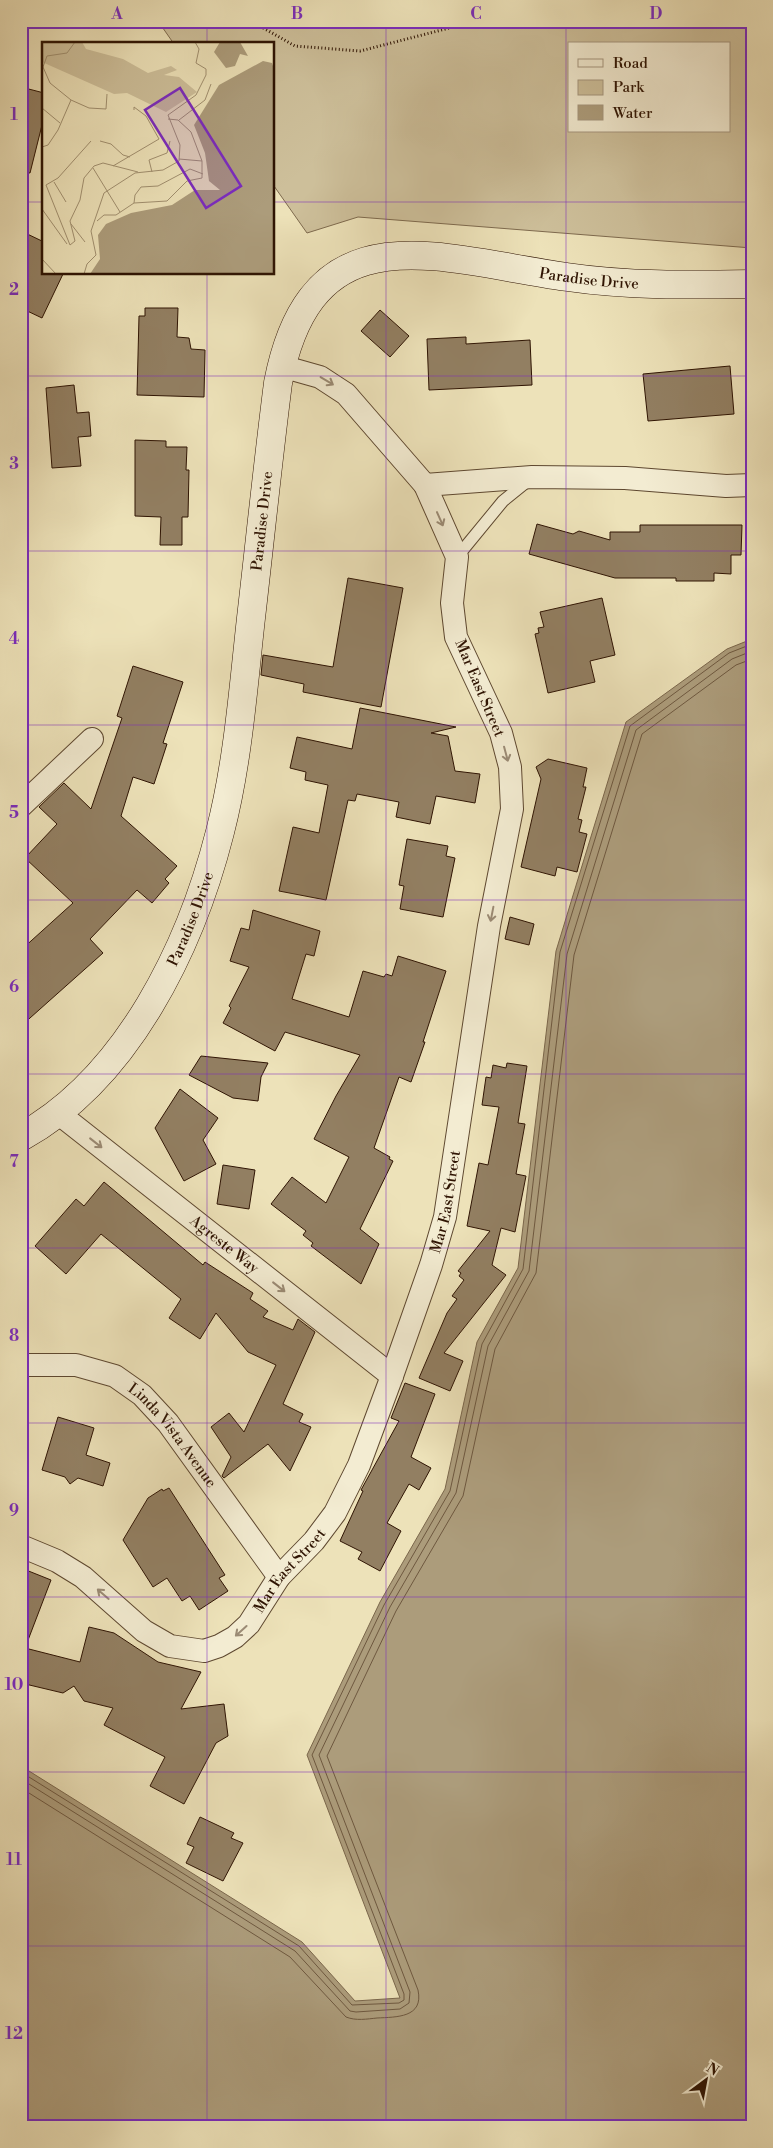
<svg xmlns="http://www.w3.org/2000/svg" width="773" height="2148" viewBox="0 0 773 2148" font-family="'Libre Bodoni',serif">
<rect width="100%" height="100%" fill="#ede2b9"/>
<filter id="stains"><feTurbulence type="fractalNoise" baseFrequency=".004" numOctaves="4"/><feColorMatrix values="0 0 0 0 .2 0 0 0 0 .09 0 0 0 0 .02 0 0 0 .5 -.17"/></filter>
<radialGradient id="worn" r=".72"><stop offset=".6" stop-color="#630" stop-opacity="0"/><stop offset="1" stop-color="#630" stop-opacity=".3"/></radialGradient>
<path fill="#cdbf9a" stroke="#7e6a4e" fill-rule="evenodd" d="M158,21H752V248L358,217L307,233L274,186V44H174ZM569,44H729V131H569Z"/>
<path fill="#ac9c7b" stroke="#7a664b" d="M752,639V2127H21V1766L302,1942L355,2001L400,1998L307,1755L380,1602L445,1489L477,1342L518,1268L556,951L626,722L727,649Z"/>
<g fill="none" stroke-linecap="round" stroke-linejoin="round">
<path stroke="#6e583f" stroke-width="1" d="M21,1772L299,1946L352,2005L399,2003L404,2000V1994L312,1755L384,1605L450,1491L482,1344L523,1269L560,952L630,726L729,653L752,644
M21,1779L295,1951L350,2011L356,2012L400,2009L409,2003L410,1992L319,1755L390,1607L456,1493L488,1346L529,1271L567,954L636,730L732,659L752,651
M21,1788L290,1957L346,2017C356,2021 367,2019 377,2018C396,2017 424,2018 418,1990L327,1756L396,1611L463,1496L495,1349L536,1273L574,955L642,734L736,665L752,659"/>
</g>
<path fill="#927f62" stroke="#2f1403" d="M21,87L44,93V117L30,173L21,172Z
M21,231L44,242V274H63L42,318L21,308Z
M145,308H178L177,337L189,338L191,349L205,350L204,397L137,395L139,316H145Z
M380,310L409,336L390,357L361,331Z
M466,337V344L530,340L532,385L429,390L427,339Z
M730,366L734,414L648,421L643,374Z
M74,385L77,413L89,412L91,436L78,437L81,466L52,468L46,388Z
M135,440L166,441V447H187L186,470H189L188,517H182V545H160L161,517L135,516Z
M537,524L573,534L579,531L610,540V532H640V525H742L741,555H731V574L714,573V581H676V578H615L529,554Z
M348,578L403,588L381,707L303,692L304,684L261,675L263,655L333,667Z
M602,598L615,655L590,661L595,682L548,693L535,634L539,633L538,628L544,627L540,612Z
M133,666L183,682L163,743L167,744L154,784L133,777L121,816L177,866L165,879L169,883L152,903L137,890L90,939L103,953L21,1026V950L73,903L25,858L57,824L39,807L64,783L91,809L122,718L117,716Z
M360,708L456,727L431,733L448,736L455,771L480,774L475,803L436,796L430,824L396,817L399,802L357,794L355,801L348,800L326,900L279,891L293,827L319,833L328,785L305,780L306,772L290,768L297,737L352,749Z
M548,759L587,768L583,787H586L578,819L582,820L579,832L587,834L577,872L557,867L555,876L521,867L541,779L536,767Z
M407,839L448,846L446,856L455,858L443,917L400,909L404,886L399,885Z
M253,910L320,931L314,956L306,954L292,999L349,1017L363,971L384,977L386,974L392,976L398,956L446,971L423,1042H425L411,1082L399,1077L374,1148L390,1157L389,1159L393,1161L360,1229L379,1244L361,1284L311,1246L313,1243L303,1235L306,1231L271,1204L292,1177L326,1203L349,1157L314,1139L336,1096L360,1055L285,1032L275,1051L223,1023L231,1008L229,1006L249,967L230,961L241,928L249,930Z
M510,917L534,924L529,945L505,939Z
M201,1056L268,1063L261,1077L258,1101L233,1098L189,1075Z
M507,1063L527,1066L518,1123L525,1124L516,1174L526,1176L515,1232L501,1228L492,1265L506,1275L444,1353L463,1361L450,1391L419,1378L447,1313L457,1299L452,1296L464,1280L459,1276L461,1273L458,1271L490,1231L467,1226L479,1163L488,1165L499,1107L482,1105L486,1077L491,1078L493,1065L506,1068Z
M180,1089L218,1118L203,1140L216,1164L184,1181L155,1128Z
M223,1165L255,1170L249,1209L217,1204Z
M104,1182L203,1265L205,1262L253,1293L250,1299L268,1311L263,1317L293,1330L298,1319L315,1332L283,1404L303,1414L299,1422L311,1427L290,1471L268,1444L224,1478L222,1476L231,1457L211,1427L229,1413L244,1432L276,1365L248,1352L216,1313L200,1339L169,1318L181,1299L101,1234L66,1274L35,1246L76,1199L84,1206Z
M405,1383L435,1394L411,1457L431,1468L419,1490L409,1484L387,1523L401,1531L380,1571L358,1559L362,1552L340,1541L363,1491L361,1490L399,1421L391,1418Z
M58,1417L94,1428L86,1455L110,1463L103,1486L78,1478L70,1484L65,1477L42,1470Z
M169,1488L225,1575L219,1578L228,1591L199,1610L190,1596L182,1601L167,1578L153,1587L123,1540L148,1498L162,1489L163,1491Z
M21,1568L51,1580L25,1648L80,1662L89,1627L114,1633L158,1662L201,1672L181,1709L224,1704L228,1736L216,1743L184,1804L150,1786L165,1757L104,1725L113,1708L84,1701L74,1686L63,1693L21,1683Z
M200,1817L234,1833L231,1838L243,1843L223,1881L186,1863L194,1847L187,1844Z"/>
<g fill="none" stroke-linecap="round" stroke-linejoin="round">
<g stroke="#5e4830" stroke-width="13">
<path id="lane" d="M457,557L503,501L529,480"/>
</g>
<g stroke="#5e4830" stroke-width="24">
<g id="street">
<path d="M425,485L532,477L625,478L726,486L752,485"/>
<path d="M21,806L92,739"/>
<path id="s1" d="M58,1113L392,1376"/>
<path id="s2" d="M21,1365H76L115,1376L142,1395L168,1423L279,1577"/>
<path id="s3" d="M21,1546L57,1561L83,1577L144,1631L170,1646L204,1651L219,1646L235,1637L249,1624L279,1577L314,1541L335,1513L359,1465L392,1376L431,1265L445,1217L489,926L512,809L510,767L501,733L456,637L452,603L457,557L425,485L346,394L320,377L281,366"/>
</g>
</g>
<g stroke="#2f1403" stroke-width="29">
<g id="secondary">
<path id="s4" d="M21,1137C128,1078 191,946 220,832C238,762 243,690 251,618C260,540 268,461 278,383C312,206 438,259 567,277C628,286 690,285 752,284"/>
</g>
</g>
<path stroke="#2f1403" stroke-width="3" stroke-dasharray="1 2.5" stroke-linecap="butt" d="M251,21L295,46L360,51L465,24L543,21"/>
<use href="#lane" stroke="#f3ecd2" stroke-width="11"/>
<use href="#street" stroke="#f3ecd2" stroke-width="22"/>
<use href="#secondary" stroke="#f3ecd2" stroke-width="28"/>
</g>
<defs><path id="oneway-shaft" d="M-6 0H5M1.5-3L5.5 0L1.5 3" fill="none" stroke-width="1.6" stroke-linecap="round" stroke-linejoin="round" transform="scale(1.25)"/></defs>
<g stroke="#9b8b75">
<use href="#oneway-shaft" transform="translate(327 381) rotate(31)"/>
<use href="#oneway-shaft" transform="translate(440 519) rotate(66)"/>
<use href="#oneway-shaft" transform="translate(506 754) rotate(75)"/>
<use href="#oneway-shaft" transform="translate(492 914) rotate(101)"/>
<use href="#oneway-shaft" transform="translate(96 1143) rotate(38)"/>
<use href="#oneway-shaft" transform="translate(279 1287) rotate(38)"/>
<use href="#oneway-shaft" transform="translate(103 1594) rotate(-139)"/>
<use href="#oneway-shaft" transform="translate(241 1631) rotate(138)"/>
</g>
<path fill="none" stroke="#7b2cbf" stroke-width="1" stroke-opacity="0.55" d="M207,21V44M386,21V2127M566,21V2127M21,202H44M274,202H752M207,274V2127M21,376H752M21,551H752M21,725H752M21,900H752M21,1074H752M21,1248H752M21,1423H752M21,1597H752M21,1772H752M21,1946H752"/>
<g text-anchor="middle" stroke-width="4" stroke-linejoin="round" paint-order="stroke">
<g font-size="15" fill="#2f1403" stroke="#f3ecd2">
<text dy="5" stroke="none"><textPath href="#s4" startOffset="1211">Paradise Drive</textPath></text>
<text dy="5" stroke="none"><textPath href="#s4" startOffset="688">Paradise Drive</textPath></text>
<text transform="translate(480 688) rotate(67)" y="5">Mar East Street</text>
<text dy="5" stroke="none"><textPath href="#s4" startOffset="282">Paradise Drive</textPath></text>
<text dy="5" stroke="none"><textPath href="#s3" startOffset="741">Mar East Street</textPath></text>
<text dy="5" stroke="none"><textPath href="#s1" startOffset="212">Agreste Way</textPath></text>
<text dy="5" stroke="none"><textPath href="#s2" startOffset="179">Linda Vista Avenue</textPath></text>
<text dy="5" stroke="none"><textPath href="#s3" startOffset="336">Mar East Street</textPath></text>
</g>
</g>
<g transform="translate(42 42)">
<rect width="232" height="232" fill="#ede2b9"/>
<path d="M0,0H40L44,7L81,17L106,31L129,24L135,28L122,33L137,35L155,50L124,70L85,51L72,52L0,20Z" fill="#cdbf9a"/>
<path d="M178,0H198L206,14L198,12L193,24L184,26L172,10ZM221,19L230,21L232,27V232H48L58,217L56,193L64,182L89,171L130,163L153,148H178L167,139L163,111L152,83L177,43Z" fill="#ac9c7b"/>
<path fill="none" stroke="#a19070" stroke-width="1" d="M33,0L25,11L5,14L1,25L8,41L29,58L47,66L64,67L65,52M0,66L18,81M137,78L163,58L169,42M58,99L69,102L81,113L88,115M0,105L6,103L16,88L29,58M137,117L160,119M71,124L117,97L104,74L92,65V68M51,126L78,170M110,130L107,118L125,111L128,99M12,140L24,160M4,143L28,203M4,143L16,136L49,99M92,161L93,153L99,145L116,144L148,127L161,132M0,167L25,202M55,179L62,173H74L92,161L125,159L145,139L160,136V119L149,90L136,78L126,77M29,182L43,200M28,203L33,199L28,179L38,158L42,136L52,124L61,121L96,130M0,217L14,232M42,232L45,222L54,213L49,189L62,151L93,131L121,128L137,119L138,103L126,73L154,53L164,33V27L154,21L157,7L153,0"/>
<path fill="#7b2cbf" fill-opacity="0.15" stroke="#7b2cbf" stroke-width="2.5" d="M138,46L199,144L164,166L103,68Z"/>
<rect width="232" height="232" fill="none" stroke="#2f1403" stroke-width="2.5"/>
</g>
<rect width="773" height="2148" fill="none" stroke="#ede2b9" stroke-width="55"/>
<rect x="568" y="42" width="162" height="90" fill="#f3ecd2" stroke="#a5967f"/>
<rect x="578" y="59" width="25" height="8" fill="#f3ecd2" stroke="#a5967f"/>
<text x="613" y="68" font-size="15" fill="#2f1403">Road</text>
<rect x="578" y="80" width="25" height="15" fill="#cdbf9a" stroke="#a5967f"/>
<text x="613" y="92" font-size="15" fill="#2f1403">Park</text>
<rect x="578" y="105" width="25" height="15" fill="#ac9c7b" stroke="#a5967f"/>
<text x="613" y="118" font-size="15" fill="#2f1403">Water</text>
<g transform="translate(706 2080) rotate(32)" stroke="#f3ecd2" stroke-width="4" paint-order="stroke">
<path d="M0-4L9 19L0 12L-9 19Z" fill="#2f1403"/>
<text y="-8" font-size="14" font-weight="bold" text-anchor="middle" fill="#2f1403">N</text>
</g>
<rect x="28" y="28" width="718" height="2092" fill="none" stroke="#7b2cbf" stroke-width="2"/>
<g font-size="16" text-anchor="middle" font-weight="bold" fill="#7b2cbf">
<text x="117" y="19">A</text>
<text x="297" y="19">B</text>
<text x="476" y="19">C</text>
<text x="656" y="19">D</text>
<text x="14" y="120">1</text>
<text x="14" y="295">2</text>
<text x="14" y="469">3</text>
<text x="14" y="644">4</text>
<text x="14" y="818">5</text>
<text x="14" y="992">6</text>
<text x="14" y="1167">7</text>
<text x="14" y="1341">8</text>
<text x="14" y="1516">9</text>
<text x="14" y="1690">10</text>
<text x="14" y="1865">11</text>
<text x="14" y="2039">12</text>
</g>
<rect width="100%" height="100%" filter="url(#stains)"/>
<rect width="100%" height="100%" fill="url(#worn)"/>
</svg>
